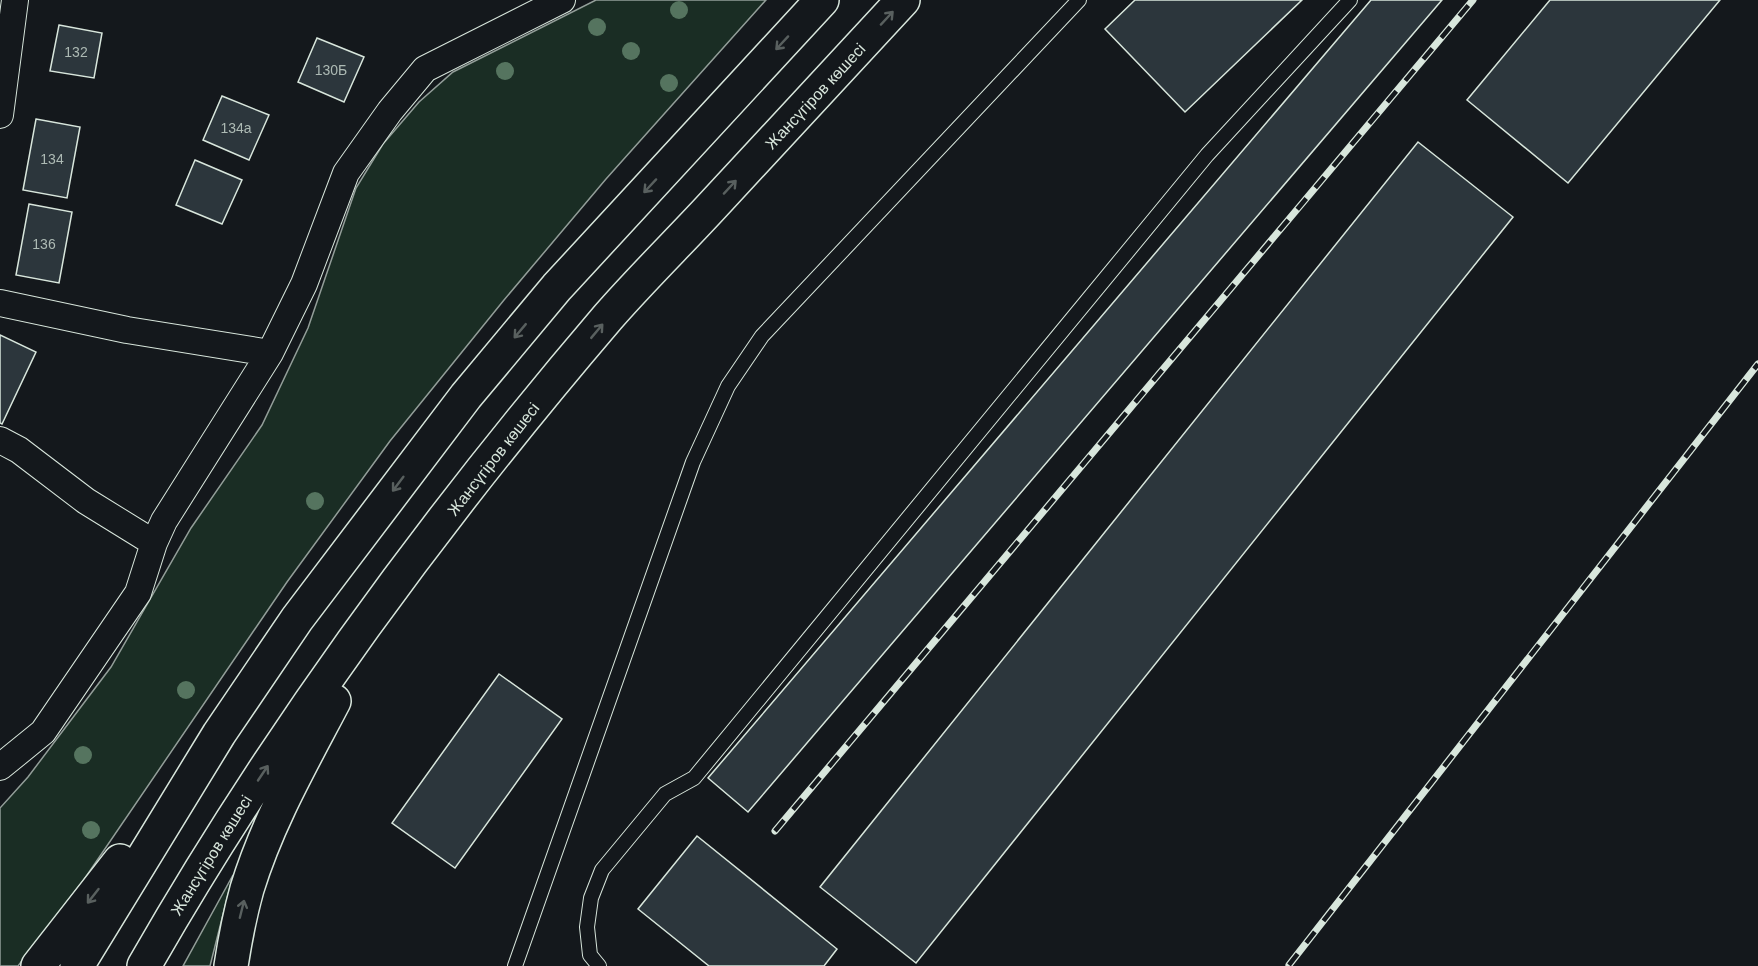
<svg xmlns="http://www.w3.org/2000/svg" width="1758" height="966" font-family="Arial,sans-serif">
  <rect width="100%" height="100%" fill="#14181c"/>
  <!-- green -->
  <path fill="#1a2d24" stroke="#939e99" stroke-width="1.5" d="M596,0h170l-160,179 -102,121 -114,141 -103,141 -204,299 -65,85h-18v-158l28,-31 83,-110 80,-139 71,-103 46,-97 48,-140 27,-44 36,-42 34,-30z
    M233,875l-23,91h-27z"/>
  <!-- building -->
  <path fill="#2c363c" stroke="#d8e6dc" stroke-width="1.5" d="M1135,0h167l-117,112 -80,-83z
    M1371,0h71l-694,812 -40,-34z
    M1550,0h170l-152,183 -101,-83z
    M59,25l43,8 -8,45 -44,-7z
    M317,38l47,19 -20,45 -46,-20z
    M222,96l47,19 -20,45 -46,-20z
    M36,119l44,8 -13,71 -44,-8z
    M1418,142l95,75 -597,746 -96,-76z
    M195,160l47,20 -20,44 -46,-19z
    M29,204l43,8 -13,71 -43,-8z
    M0,335l36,17 -34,72 -2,-1z
    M499,674l63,45 -107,149 -63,-45z
    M697,836l140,113 -13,17h-115l-71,-57z"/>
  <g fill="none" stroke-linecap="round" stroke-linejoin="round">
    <!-- service casing -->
    <g stroke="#d8e6dc" stroke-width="16">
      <path id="service" d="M515,966l178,-504 35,-76 34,-50 317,-336
        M599,966l-9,-11 -3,-28 4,-29 11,-28 63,-76 29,-16 513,-623 143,-155"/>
    </g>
    <!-- minor casing -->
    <g stroke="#d8e6dc" stroke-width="28">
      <path id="minor" d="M0,115l15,-115
        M0,303l127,27 143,23
        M0,440l19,10 67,51 68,42
        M0,767l43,-35 95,-139 16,-50 10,-22 106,-168 34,-69 42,-111 44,-62 35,-42 137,-69"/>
    </g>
    <!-- primary casing -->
    <g stroke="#d8e6dc" stroke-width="36">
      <path id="primary" d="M38,966l82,-105
        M77,966l142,-232 78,-115 169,-223 91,-109 265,-287
        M144,966c131,-229 293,-449 464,-649 34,-39 71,-75 106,-113 63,-68 126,-136 189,-204
        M231,966c4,-26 9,-52 16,-77 20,-66 55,-127 87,-188"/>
    </g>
    <!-- service -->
    <use href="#service" stroke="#14181c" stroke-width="14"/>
    <!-- minor -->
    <use href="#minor" stroke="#14181c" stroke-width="26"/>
    <!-- primary -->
    <use href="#primary" stroke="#14181c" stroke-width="33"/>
    <!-- rail casing -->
    <g stroke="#d8e6dc" stroke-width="7">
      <path id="rail" d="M775,831l698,-831
        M1289,965l469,-601"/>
    </g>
    <!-- rail -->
    <use href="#rail" stroke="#14181c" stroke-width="4.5" stroke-dasharray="14" stroke-linecap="butt"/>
  </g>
  <!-- trees -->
  <g fill="#55745f">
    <circle cx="679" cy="10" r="9"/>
    <circle cx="597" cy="27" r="9"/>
    <circle cx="631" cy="51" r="9"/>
    <circle cx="505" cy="71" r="9"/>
    <circle cx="669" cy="83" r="9"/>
    <circle cx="315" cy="501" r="9"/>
    <circle cx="186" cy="690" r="9"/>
    <circle cx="83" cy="755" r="9"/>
    <circle cx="91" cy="830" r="9"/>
  </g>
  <!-- one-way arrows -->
  <defs><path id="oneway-shaft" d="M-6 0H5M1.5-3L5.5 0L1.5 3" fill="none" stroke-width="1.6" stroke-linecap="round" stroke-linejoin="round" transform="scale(1.5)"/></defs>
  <g stroke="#59605f">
    <use href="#oneway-shaft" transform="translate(887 18) rotate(-47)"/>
    <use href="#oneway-shaft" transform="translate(782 43) rotate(133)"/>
    <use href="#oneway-shaft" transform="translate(650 186) rotate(133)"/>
    <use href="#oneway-shaft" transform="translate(730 187) rotate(-47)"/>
    <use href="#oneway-shaft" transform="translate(520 331) rotate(130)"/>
    <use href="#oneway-shaft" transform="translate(597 331) rotate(-50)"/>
    <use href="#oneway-shaft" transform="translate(398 484) rotate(127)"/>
    <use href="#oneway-shaft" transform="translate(263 773) rotate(-56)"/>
    <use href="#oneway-shaft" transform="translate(93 896) rotate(128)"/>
    <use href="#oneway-shaft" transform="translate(242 909) rotate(-76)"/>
  </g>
  <g text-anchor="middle" stroke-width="4.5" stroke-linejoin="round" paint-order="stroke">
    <!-- number labels -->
    <g font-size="14" fill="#adbab4">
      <text x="76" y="57">132</text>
      <text x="331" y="75">130Б</text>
      <text x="236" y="133">134а</text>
      <text x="52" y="164">134</text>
      <text x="44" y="249">136</text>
    </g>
    <!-- street labels -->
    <g font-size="16" fill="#d8e6dc" stroke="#14181c">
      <text transform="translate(815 96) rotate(-47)" y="6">Жансүгіров көшесі</text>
      <text transform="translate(493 459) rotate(-52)" y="6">Жансүгіров көшесі</text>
      <text transform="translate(211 855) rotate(-58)" y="6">Жансүгіров көшесі</text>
    </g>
  </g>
</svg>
